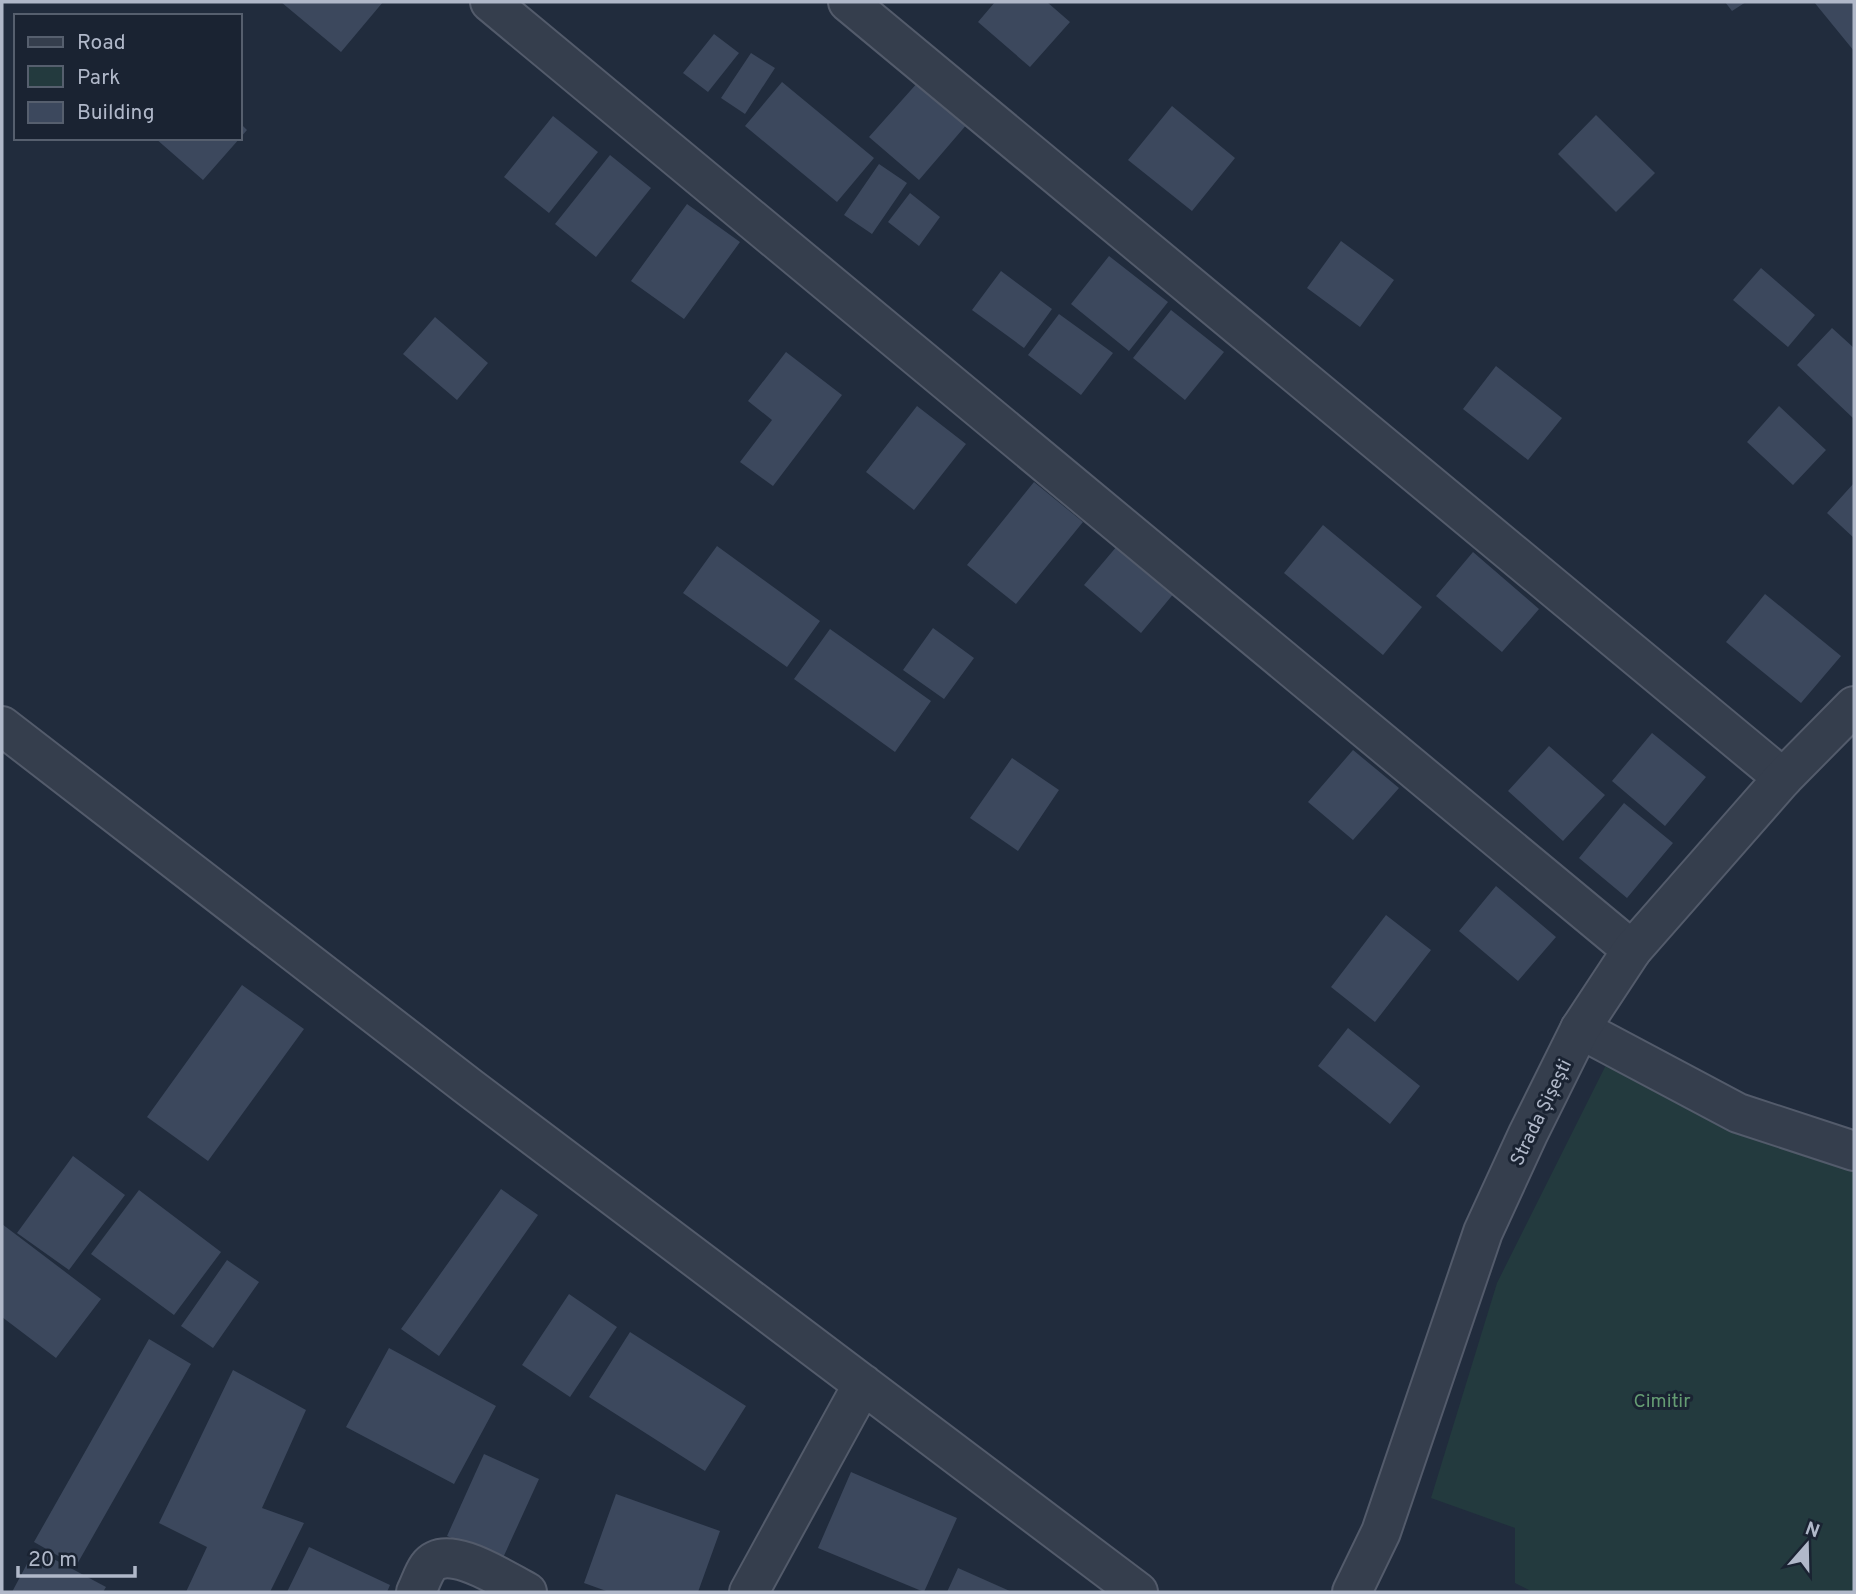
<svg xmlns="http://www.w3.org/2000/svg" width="1856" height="1594" font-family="Overpass,sans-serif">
  <rect width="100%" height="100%" fill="#212c3d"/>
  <!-- green -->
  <path fill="#233a3e" d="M1606,1065l117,61 131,33v433h-321l-18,-9v-55l-84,-30 66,-215z"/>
  <!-- building -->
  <path fill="#3c485d" d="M281,2h102l-42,50z
    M995,2h52l23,20 -40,45 -52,-45z
    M1725,2h21l-14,9z
    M1814,2h40v49z
    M714,34l25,19 -31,39 -25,-19z
    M751,53l24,15 -30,46 -24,-16z
    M919,81l49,42 -49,57 -50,-43z
    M782,82l92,76 -37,44 -92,-76z
    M1172,106l63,52 -43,53 -64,-51z
    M1596,115l59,58 -39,39 -58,-58z
    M553,116l45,36 -49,61 -45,-36z
    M240,123l7,7 -7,8z
    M155,138h85l-37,42z
    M610,155l41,33 -55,69 -41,-33z
    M879,164l28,19 -35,51 -28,-19z
    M910,193l30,24 -21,29 -31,-24z
    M687,204l53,38 -56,77 -53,-38z
    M1341,241l53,39 -34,47 -53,-39z
    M1109,256l59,46 -39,49 -58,-47z
    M1761,268l54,47 -27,32 -55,-47z
    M1001,271l51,38 -28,39 -52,-38z
    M1171,310l53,42 -39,48 -52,-42z
    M1059,314l54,39 -32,42 -53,-40z
    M435,317l53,46 -31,37 -54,-46z
    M1832,328l22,20v71l-57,-54z
    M786,352l56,43 -69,91 -33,-24 32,-42 -24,-19z
    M1496,366l66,52 -34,42 -65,-51z
    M917,406l49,38 -52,66 -48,-38z
    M1779,406l47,44 -33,35 -46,-43z
    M1034,482l49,40 -67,82 -49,-39z
    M1854,483v55l-27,-25z
    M1323,525l99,82 -39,48 -99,-82z
    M1123,539l57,47 -39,47 -57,-48z
    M717,546l103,75 -33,46 -104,-74z
    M1473,552l66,57 -37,43 -66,-56z
    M1765,594l76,62 -40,47 -75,-61z
    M933,628l41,30 -30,41 -41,-29z
    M830,629l101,72 -36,51 -101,-73z
    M1652,733l54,44 -41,49 -53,-45z
    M1549,746l56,49 -42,46 -55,-50z
    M1353,750l46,38 -46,52 -45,-38z
    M1012,758l47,32 -41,61 -48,-33z
    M1624,803l49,40 -46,55 -48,-40z
    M1496,886l60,51 -38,44 -59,-50z
    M1386,915l45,35 -56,72 -44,-35z
    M242,985l62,44 -96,132 -61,-44z
    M1348,1028l72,58 -30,38 -72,-58z
    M73,1156l52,39 -56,75 -52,-37z
    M501,1189l37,26 -99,141 -38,-27z
    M139,1190l82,62 -47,63 -83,-61z
    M2,1224l99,75 -45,59 -54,-41z
    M227,1260l32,22 -46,66 -32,-22z
    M569,1294l48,33 -47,70 -48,-32z
    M630,1332l116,74 -41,65 -116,-74z
    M149,1339l42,25 -115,202 -42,-24z
    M389,1348l107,58 -42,78 -108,-57z
    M233,1370l73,40 -44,98 42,15 -34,69h-84l21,-45 -48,-24z
    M484,1454l55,25 -37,81 -55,-24z
    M851,1472l106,46 -33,74 -106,-44z
    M616,1494l104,37 -22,61h-89l-25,-9z
    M309,1547l81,38 -3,7h-100z
    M35,1549l71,38 -3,5h-91z
    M958,1568l54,24h-65z"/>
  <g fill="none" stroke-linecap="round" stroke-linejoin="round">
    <!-- minor casing -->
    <g stroke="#535b6b" stroke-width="42">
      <path id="minor" d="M490,2l1142,948
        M848,2l935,776
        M2,726l467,361 669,505
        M1580,1029l158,84 116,38
        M416,1592c4,-8 7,-18 12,-25 19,-26 77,14 99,25
        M749,1592l114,-208"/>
    </g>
    <!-- tertiary casing -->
    <g stroke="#535b6b" stroke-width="42">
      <path id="tertiary" d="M1352,1592l29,-60 102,-300 45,-98 52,-105 52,-79 151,-172 71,-72"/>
    </g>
    <!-- minor -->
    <use href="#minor" stroke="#353e4d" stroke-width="38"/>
    <!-- tertiary -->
    <use href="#tertiary" stroke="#353e4d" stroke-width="38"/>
  </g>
  <g text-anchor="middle" stroke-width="6" stroke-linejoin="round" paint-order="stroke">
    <!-- street labels -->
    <g font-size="19" fill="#b0b8c9" stroke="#1a2332">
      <text transform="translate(1540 1112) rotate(-64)" y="7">Strada Șișești</text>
    </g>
    <!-- park labels -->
    <g font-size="19" fill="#659c73" stroke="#1a2332">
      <text x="1662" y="1407">Cimitir</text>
    </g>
  </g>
  <!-- border -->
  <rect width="1856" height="1594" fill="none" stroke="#b0b8c9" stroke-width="7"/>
  <!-- legend -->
  <rect x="14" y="14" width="228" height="126" fill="#1a2332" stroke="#565f6e" stroke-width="2"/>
  <rect x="28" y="37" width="35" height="10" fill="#353e4d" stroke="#565f6e" stroke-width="2"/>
  <text x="77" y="49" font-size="21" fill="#b0b8c9">Road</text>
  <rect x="28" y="66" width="35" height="21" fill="#233a3e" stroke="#565f6e" stroke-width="2"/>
  <text x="77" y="84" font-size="21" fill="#b0b8c9">Park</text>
  <rect x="28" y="102" width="35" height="21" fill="#3c485d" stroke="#565f6e" stroke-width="2"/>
  <text x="77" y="119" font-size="21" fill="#b0b8c9">Building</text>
  <!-- north arrow -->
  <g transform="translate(1807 1545) rotate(20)" stroke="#1a2332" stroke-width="5" paint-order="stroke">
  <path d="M0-5L12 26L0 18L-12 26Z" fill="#b0b8c9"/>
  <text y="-10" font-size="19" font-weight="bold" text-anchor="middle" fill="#b0b8c9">N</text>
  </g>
  <!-- scale -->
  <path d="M18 1566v10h117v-10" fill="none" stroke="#b0b8c9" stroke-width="3.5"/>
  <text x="28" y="1566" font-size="21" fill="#b0b8c9" stroke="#1a2332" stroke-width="5" paint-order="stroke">20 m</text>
</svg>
